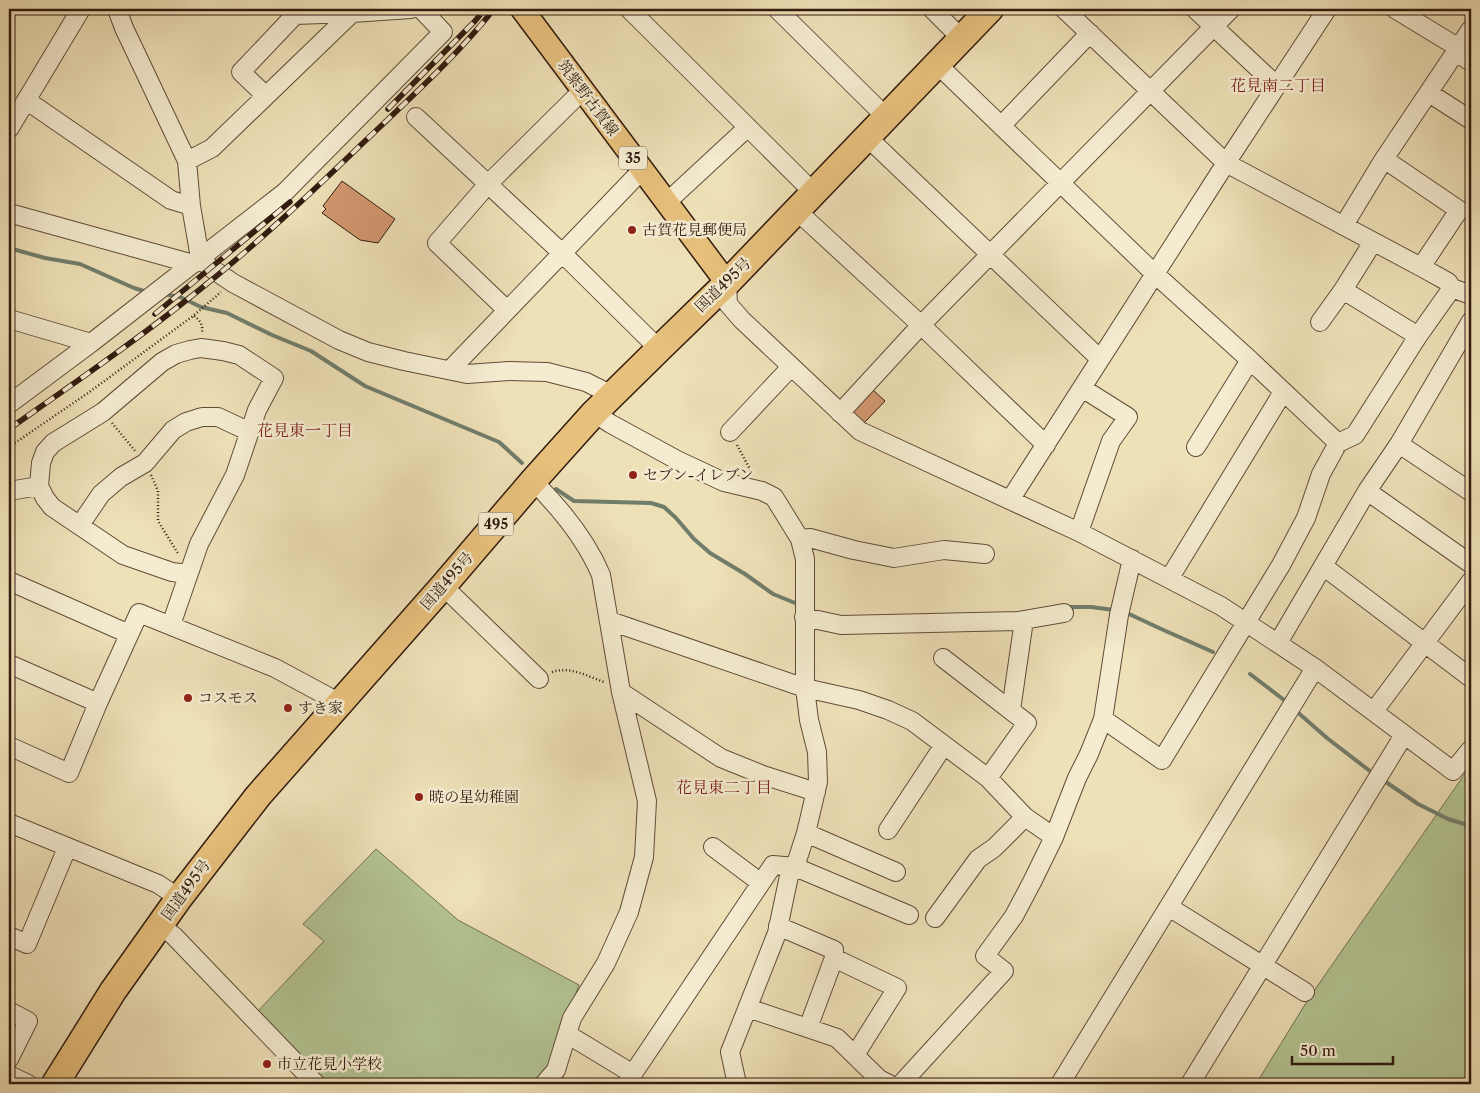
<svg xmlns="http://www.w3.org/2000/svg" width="1480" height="1093" font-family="'Libre Caslon Text','Noto Serif JP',serif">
  <rect width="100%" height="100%" fill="#eee0b7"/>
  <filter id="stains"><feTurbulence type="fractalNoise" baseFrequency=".004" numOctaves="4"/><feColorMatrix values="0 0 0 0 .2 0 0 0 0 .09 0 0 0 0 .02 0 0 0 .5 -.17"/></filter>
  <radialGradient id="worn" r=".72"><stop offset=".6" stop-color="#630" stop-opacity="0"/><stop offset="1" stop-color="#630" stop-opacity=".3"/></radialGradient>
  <!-- green -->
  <path fill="#b3c392" stroke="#726f50" d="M1471,765v319h-215l53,-86z
    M376,849l82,71 121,65 -29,80 -18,19h-204l-70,-73 66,-70 -21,-17z"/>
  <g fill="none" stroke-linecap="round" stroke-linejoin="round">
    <!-- stream -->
    <path stroke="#717d6b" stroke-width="4" d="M9,248l36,10 35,6 54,24 13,4
      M163,294l17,3 21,10 26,6 45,22 39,16 54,35 134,56 23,21
      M556,489l18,12 77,2 13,4 12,11 18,21 16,14 35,21 28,20 27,11
      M1066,607h25l23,3
      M1127,613l32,15 54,24
      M1250,674l38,29
      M1295,710l32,28 48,37
      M1383,780l35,24 30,15 23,7"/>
  </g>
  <!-- building -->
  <path fill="#d39870" stroke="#311b0f" d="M342,181l53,38 -17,24 -18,-3 -38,-27 4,-4 -3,-3z
    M873,390l12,11 -22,23 -12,-12z"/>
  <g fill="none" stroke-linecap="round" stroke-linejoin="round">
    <!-- minor casing -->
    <g stroke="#604c39" stroke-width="20">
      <path id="minor" d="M117,9l7,19 63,133 4,45 9,52 8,8 25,17 106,57 29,12 36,9 63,13 42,-3 38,1 39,10 26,13
        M629,9l185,184
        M777,9l109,108
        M932,9l30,30
        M1064,9l162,154 195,104 27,15 4,6 19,7
        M1195,9l82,77
        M1395,9l64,39
        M1456,52l15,10
        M937,64l218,210 95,86 88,83
        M1429,93l42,27
        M266,96l-25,-24 54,-57 57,-2
        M26,100l145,100 20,6
        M416,117l146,136 97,96
        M1001,126l89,-93
        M9,129l72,-120
        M867,137l233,222
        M1384,159l75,51 -38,57
        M187,161l25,-13 140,-135 59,-4
        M667,202l81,-75
        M797,211l124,114 125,120
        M9,213l184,51
        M1344,225l40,-66 87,-130
        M727,283l1,21 14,16 118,111 219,101 142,74 94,62 138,103 18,-22
        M1343,290l75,46
        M507,310l-70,-67 51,-59 95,-94
        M9,319l82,24 194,-151 158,-160 -22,-23
        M1320,322l23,-32 30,-48
        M450,370l192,-200
        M9,404l82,-61
        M594,413l17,11 66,36 47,22 38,9 12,6 26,42 5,20v129l4,32 8,32 1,30 -12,51 -11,34 -6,9 -12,57 -47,119 7,32
        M840,413l81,-88 310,-316
        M730,432l61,-65
        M1399,444l72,48
        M1196,447l54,-87
        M533,481c27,27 53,58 68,94l20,117 26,109 -3,56 -15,55 -23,51 -34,55 -16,52 -12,14
        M9,491l30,-5
        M1367,491l104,73
        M1010,500l216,-337 101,-154
        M80,525l21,-31 20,-17 24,-14 28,-33 13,-8 16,-5h16l32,15
        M1079,532l32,-91 17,-24 -46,-29
        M800,539l10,-1 44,12 40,8 50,-8 41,4
        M1323,566l148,112
        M1169,579l114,-187
        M9,581l120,53
        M443,586l96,93
        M804,617l37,8 177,-4 46,-8
        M610,621l195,67 54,12 29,10 24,11 76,57 37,39 29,20 23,-59 12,-24 14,-35 16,-104 13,-56
        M171,625l28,-81 36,-69 22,-65 17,-32 -35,-23 -16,-4 -22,-3 -11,2 -14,4 -14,8 -59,50 -50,31 -8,9 -4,11 -2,23 6,12 7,9 71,48 49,17 16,2
        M1278,643l89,-152 32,-47 72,-123
        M943,658l84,65 -39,55
        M9,664l89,39
        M621,692l100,66 42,17 53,17
        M1011,710l13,-90
        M1374,711l97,-130
        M1103,719l59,41 119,-195 25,-47 15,-44 17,-31 17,-8 63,-99 34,-48
        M9,746l60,27 29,-70 41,-90 136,55 65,35
        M9,823l149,61 21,14
        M888,830l56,-85
        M806,833l90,39
        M713,847l48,36
        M1169,907l136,85
        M935,918l43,-59 16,-11 31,-31
        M160,925l14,11 142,148
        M778,926l56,24v8
        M9,936l18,8 40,-96
        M748,1008l89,30 42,41 10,5
        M9,1011l19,10 -19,38
        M808,1028l26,-70 63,30 -42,67
        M567,1034l66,40
        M9,1075l19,9
        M626,1084l147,-219 22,2 114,48
        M901,1084l103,-113 -19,-15 29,-40 18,-34 22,-45
        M1060,1084l255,-416
        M1190,1084l214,-349"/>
    </g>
    <!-- major casing -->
    <g stroke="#311b0f" stroke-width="25">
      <path id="major" d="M522,9l205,274"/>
    </g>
    <!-- highway casing -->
    <g stroke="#311b0f" stroke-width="29">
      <path id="highway" d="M55,1084l58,-93 66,-93 79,-102 185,-210 90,-105 61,-68 65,-64 68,-66 263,-274"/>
    </g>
    <!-- path -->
    <path stroke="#311b0f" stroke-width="2.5" stroke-dasharray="1 2.5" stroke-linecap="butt" d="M194,316c7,5 9,10 8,18
      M112,423l24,29
      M737,445l15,28
      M9,447l79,-54 105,-77 28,-24
      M151,475l7,16v30l21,34
      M552,672c18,-6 35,4 52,10
      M1465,780l6,6"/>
    <!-- minor -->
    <use href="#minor" stroke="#f4ebd0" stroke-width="18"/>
    <!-- major -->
    <use href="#major" stroke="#e7c07c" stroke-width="22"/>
    <!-- highway -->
    <use href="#highway" stroke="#e7c07c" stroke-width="26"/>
    <!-- rail casing -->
    <g stroke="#311b0f" stroke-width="5.5">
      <path id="rail" d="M388,109l87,-88 10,-12
        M155,314l135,-112
        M9,429c64,-45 128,-89 189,-138 59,-47 113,-98 167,-150 44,-42 91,-84 129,-132"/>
    </g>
    <!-- rail -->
    <use href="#rail" stroke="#f4ebd0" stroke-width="4" stroke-dasharray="11" stroke-linecap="butt"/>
  </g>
  <!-- markers -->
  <g fill="#8f2418" stroke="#f4ebd0" stroke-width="2">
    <circle cx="632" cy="230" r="5"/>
    <circle cx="633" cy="475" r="5"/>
    <circle cx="188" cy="698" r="5"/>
    <circle cx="288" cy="708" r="5"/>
    <circle cx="419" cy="797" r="5"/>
    <circle cx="267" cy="1064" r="5"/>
  </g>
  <g text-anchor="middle" stroke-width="5" stroke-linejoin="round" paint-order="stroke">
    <!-- shield labels -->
    <g fill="#f4ebd0" stroke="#6c5949" stroke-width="1">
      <rect x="619" y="146.5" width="28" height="23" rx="4"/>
      <rect x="478.5" y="512.5" width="35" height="23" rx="4"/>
    </g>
    <g font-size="14" font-weight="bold" fill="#311b0f">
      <text x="633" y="163">35</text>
      <text x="496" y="529">495</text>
    </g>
    <!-- street labels -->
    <g font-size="15" fill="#311b0f" stroke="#f4ebd0">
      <text transform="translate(588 98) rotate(53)" y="5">筑紫野古賀線</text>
      <text transform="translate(723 285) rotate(-44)" y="5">国道495号</text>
      <text transform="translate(447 581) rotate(-49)" y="5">国道495号</text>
      <text transform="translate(186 890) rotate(-54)" y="5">国道495号</text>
    </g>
    <!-- poi labels -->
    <g font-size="15" fill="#311b0f" stroke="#f4ebd0" text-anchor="start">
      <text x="642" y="235">古賀花見郵便局</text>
      <text x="643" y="480">セブン-イレブン</text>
      <text x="198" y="703">コスモス</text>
      <text x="298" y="713">すき家</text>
      <text x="429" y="802">暁の星幼稚園</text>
      <text x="277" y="1069">市立花見小学校</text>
    </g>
    <!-- neighbourhood labels -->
    <g font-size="16" fill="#7a1f14" stroke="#f4ebd0">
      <text x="1278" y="91">花見南二丁目</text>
      <text x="305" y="436">花見東一丁目</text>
      <text x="724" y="793">花見東二丁目</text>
    </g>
  </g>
  <!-- margin -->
  <rect width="1480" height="1093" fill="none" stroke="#eee0b7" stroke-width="30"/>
  <rect x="10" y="10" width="1460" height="1073" fill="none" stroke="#311b0f" stroke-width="2.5"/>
  <rect x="15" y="15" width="1450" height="1063" fill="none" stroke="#311b0f"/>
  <!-- scale -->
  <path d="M1292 1056v8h101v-8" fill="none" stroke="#311b0f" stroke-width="2.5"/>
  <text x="1300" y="1056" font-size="15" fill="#311b0f" stroke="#f4ebd0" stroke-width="4" paint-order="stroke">50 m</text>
  <rect width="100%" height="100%" filter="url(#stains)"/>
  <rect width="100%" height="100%" fill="url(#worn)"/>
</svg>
